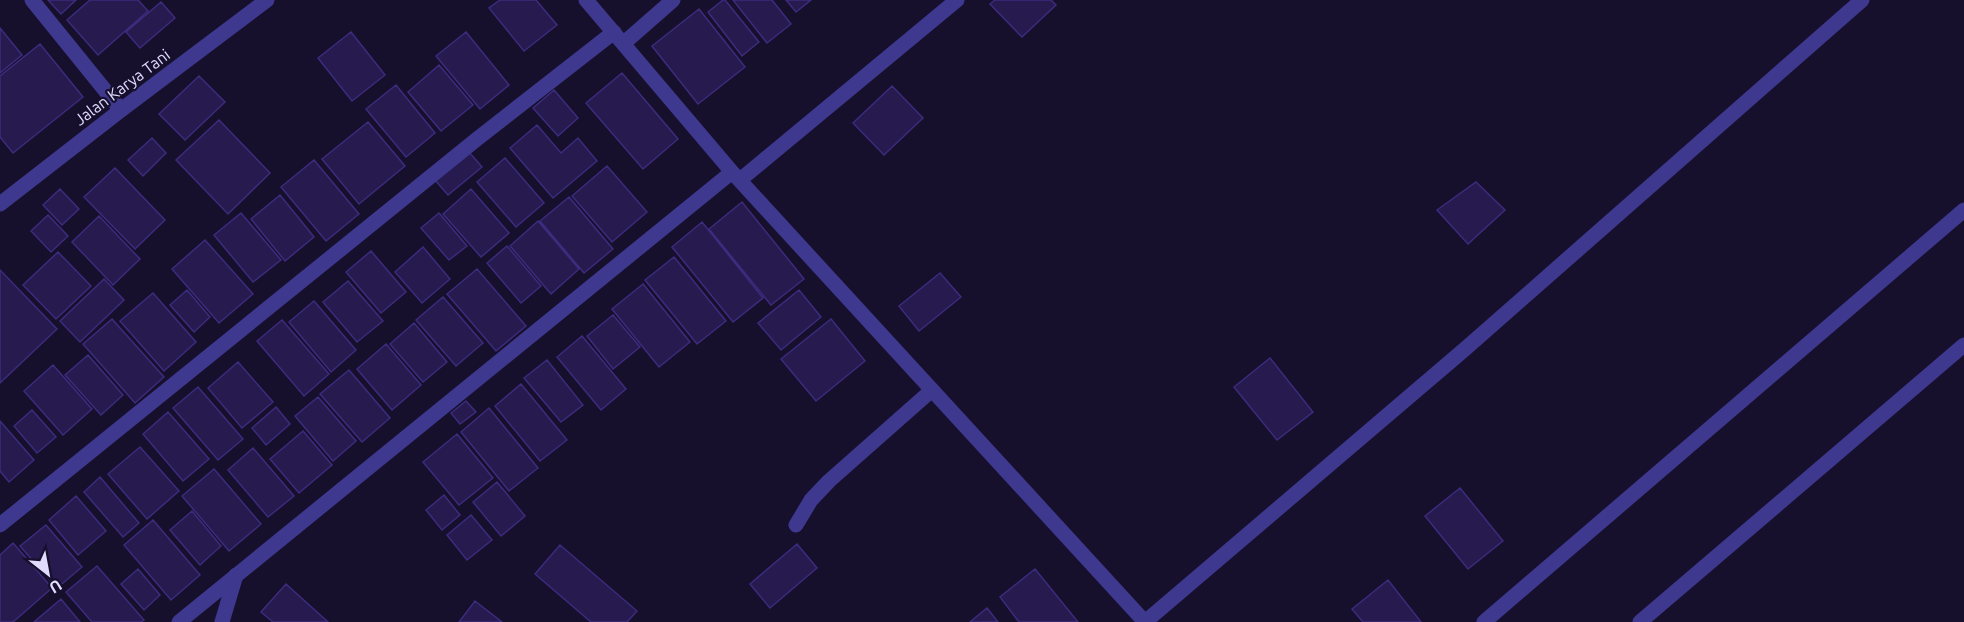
<svg xmlns="http://www.w3.org/2000/svg" width="1964" height="622" font-family="Ubuntu,sans-serif">
  <rect width="100%" height="100%" fill="#16102d"/>
  <!-- building -->
  <path fill="#271a4f" stroke="#3d2b7d" stroke-width="1.5" d="M48,0h28l-15,14z
    M90,0h48l10,11 -50,44 -31,-35z
    M500,0h36l21,25 -33,26 -35,-43z
    M723,0h2l34,42 -17,14 -34,-44z
    M733,0h39l19,24 -24,19z
    M786,0h25l-15,12z
    M995,0h56l5,5 -34,32 -32,-33z
    M161,2l14,16 -35,30 -14,-16z
    M699,9l46,58 -47,37 -46,-58z
    M0,28l22,27 -22,18z
    M351,32l34,43 -33,26 -34,-43z
    M466,32l43,53 -29,24 -44,-53z
    M40,44l43,53 -70,56 -13,-16v-61z
    M439,65l34,40 -32,26 -33,-39z
    M622,73l56,66 -35,30 -57,-66z
    M199,76l26,26 -40,38 -26,-26z
    M396,85l39,48 -29,24 -40,-48z
    M892,86l31,32 -39,37 -31,-32z
    M554,90l24,28 -20,18 -25,-28z
    M219,120l51,53 -42,41 -52,-54z
    M368,122l37,44 -46,38 -37,-45z
    M537,125l24,28 17,-15 19,23 -44,37 -43,-50z
    M152,138l14,15 -23,23 -15,-16z
    M469,152l13,15 -34,28 -13,-15z
    M505,158l39,45 -28,24 -39,-45z
    M314,160l45,54 -33,27 -45,-54z
    M607,166l40,46 -35,30 -40,-46z
    M115,168l50,52 -30,29 -51,-52z
    M1476,182l29,28 -37,34 -31,-34z
    M60,189l19,20 -17,16 -19,-20z
    M471,189l38,44 -28,24 -38,-43z
    M280,195l34,42 -29,24 -34,-42z
    M569,197l44,52 -29,24 -44,-52z
    M742,202l62,77 -33,26 -62,-76z
    M241,213l40,47 -28,22 -39,-47z
    M439,213l28,33 -18,14 -28,-32z
    M48,215l20,21 -17,16 -20,-21z
    M99,216l41,43 -27,26 -41,-43z
    M538,221l41,48 -28,25 -41,-48z
    M702,222l61,76 -30,24 -61,-75z
    M205,240l48,54 -34,29 -47,-54z
    M507,246l34,40 -20,17 -34,-40z
    M423,247l27,32 -28,24 -27,-31z
    M371,251l35,41 -25,21 -35,-41z
    M58,252l33,34 -35,33 -33,-34z
    M674,257l52,64 -29,23 -52,-64z
    M477,269l49,57 -30,25 -49,-57z
    M0,270l57,59 -57,54z
    M940,273l21,24 -42,34 -20,-25z
    M104,279l20,21 -44,42 -20,-21z
    M348,281l35,40 -26,21 -34,-40z
    M643,284l47,58 -31,25 -47,-58z
    M187,290l23,27 -16,15 -24,-27z
    M799,290l22,27 -40,33 -23,-27z
    M153,293l43,49 -32,29 -44,-50z
    M443,297l40,46 -27,23 -40,-46z
    M314,301l42,49 -25,22 -42,-50z
    M613,315l27,32 -27,22 -26,-33z
    M112,319l52,58 -29,26 -52,-59z
    M831,319l34,42 -49,40 -35,-42z
    M282,320l47,54 -25,22 -47,-55z
    M414,323l33,39 -24,20 -33,-38z
    M582,336l44,53 -25,21 -44,-53z
    M386,344l35,41 -29,25 -35,-41z
    M88,355l35,40 -22,20 -36,-40z
    M1270,358l43,54 -36,28 -43,-53z
    M547,360l36,45 -22,17 -37,-44z
    M238,362l35,40 -31,26 -34,-40z
    M53,365l39,44 -29,26 -39,-44z
    M349,370l41,48 -28,24 -42,-48z
    M521,384l46,56 -27,21 -45,-55z
    M198,387l45,52 -25,21 -45,-52z
    M318,397l38,44 -23,20 -38,-45z
    M466,401l10,11 -16,12 -9,-11z
    M276,407l14,17 -24,21 -14,-17z
    M489,408l49,60 -29,23 -48,-59z
    M32,410l24,27 -19,16 -23,-27z
    M168,412l41,47 -26,22 -40,-47z
    M0,421l34,39 -25,22 -9,-11z
    M303,431l29,34 -33,28 -29,-34z
    M457,434l36,44 -34,27 -36,-43z
    M140,447l39,44 -32,28 -39,-45z
    M253,448l41,48 -26,21 -40,-47z
    M214,469l47,55 -32,27 -47,-55z
    M100,477l39,46 -16,14 -39,-45z
    M497,482l28,34 -24,20 -28,-34z
    M1460,488l43,53 -35,28 -43,-53z
    M444,495l16,20 -18,15 -16,-20z
    M76,496l30,35 -28,24 -29,-35z
    M192,511l29,35 -21,19 -30,-35z
    M471,515l21,25 -25,20 -20,-25z
    M153,520l47,55 -29,25 -47,-55z
    M46,525l36,42 -25,21 -37,-42z
    M13,543l39,45 -39,34h-13v-67z
    M797,544l20,24 -47,40 -20,-24z
    M560,545l77,66 -10,11h-36l-56,-48z
    M97,566l47,54 -3,2h-49l-26,-30z
    M138,569l22,26 -16,15 -23,-26z
    M1035,569l43,53h-59l-19,-25z
    M1388,580l33,42h-58l-11,-13z
    M286,584l42,38h-55l-12,-10z
    M61,599l19,23h-46z
    M475,601l27,21h-43z
    M987,608l11,14h-28z"/>
  <g fill="none" stroke-linecap="round" stroke-linejoin="round">
    <!-- service -->
    <path stroke="#3e388f" stroke-width="15" d="M796,525l15,-25 18,-19 103,-91
      M222,622l14,-47"/>
    <!-- minor -->
    <path stroke="#3e388f" stroke-width="15" d="M32,0l89,110
      M586,0l146,172 413,450
      M624,43l49,-43
      M740,180l217,-180
      M0,525l477,-386 137,-107
      M179,622l553,-450
      M1145,622l320,-273 397,-349
      M1484,622l480,-412
      M1640,622l324,-277"/>
    <!-- tertiary -->
    <path stroke="#3e388f" stroke-width="15" d="M0,204l121,-94 146,-110"/>
  </g>
  <g text-anchor="middle" stroke-width="4.5" stroke-linejoin="round" paint-order="stroke">
    <!-- street labels -->
    <g font-size="16" fill="#e1dcff" stroke="#16102d">
      <text transform="translate(122 87) rotate(-37)" y="6">Jalan Karya Tani</text>
    </g>
  </g>
  <!-- north arrow -->
  <g transform="translate(48 574) rotate(149)" stroke="#16102d" stroke-width="4.5" paint-order="stroke">
  <path d="M0-4.5L10 22L0 15L-10 22Z" fill="#e1dcff"/>
  <text y="-9" font-size="16" font-weight="bold" text-anchor="middle" fill="#e1dcff">U</text>
  </g>
</svg>
